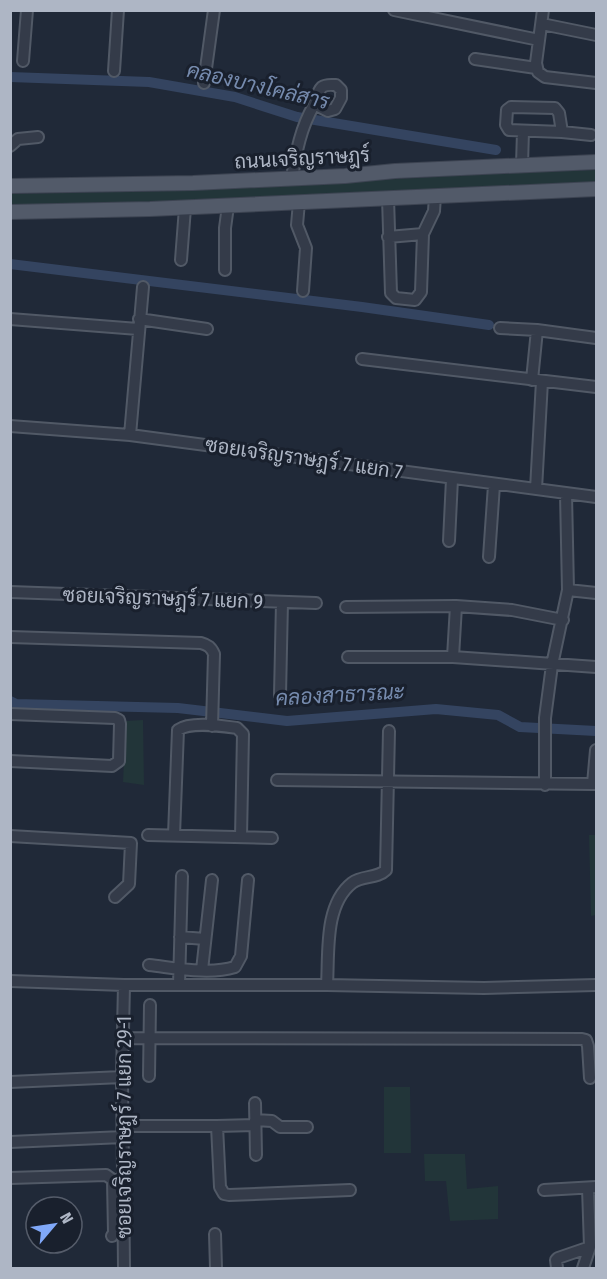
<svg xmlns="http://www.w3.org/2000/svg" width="607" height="1279" font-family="'Fira Sans Condensed',Sarabun,sans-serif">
  <rect width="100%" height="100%" fill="#202938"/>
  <!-- green -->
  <path fill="#223539" d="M596,170v13l-332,18 -253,5 -1,-12 160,-3 339,-18z
    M143,720l1,65 -21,-3 3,-61z
    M589,835h7v80l-5,1z
    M384,1087h26l1,66h-27z
    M424,1154h41l2,35 31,-3v33l-48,2 -4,-40h-21z"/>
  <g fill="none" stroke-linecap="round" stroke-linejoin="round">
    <!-- canal -->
    <path stroke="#344460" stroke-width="10" d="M10,77l139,5 86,15 62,20 199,33
      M10,264l352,43 127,18
      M10,701l6,3 162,4 109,13 149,-12 62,6 22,12 76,4"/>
    <!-- minor casing -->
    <g stroke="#515966" stroke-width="14">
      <path id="minor" d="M394,10l145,30
        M543,10l-7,53 2,9 7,5 51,6
        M542,24l54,11
        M475,59l61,9
        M23,61l4,-51
        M114,71l4,-61
        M204,83l10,-73
        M562,132l-3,-19 -4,-5 -44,-1 -4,3 -1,15 3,5 53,2 29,3
        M10,146l8,-7 20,-2
        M522,165l1,-34
        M292,178c4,-26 9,-51 22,-73 3,-6 3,-13 8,-18 4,-3 9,-2 14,-2l5,5v8l-6,11 -7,2 -14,-7
        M388,198l3,95 5,5 19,2 6,-8 2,-58 -35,3
        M299,202l-2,23 9,23 -3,43
        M423,234l11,-23 1,-15
        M181,260l4,-52
        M225,270v-42l3,-22
        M10,319l128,10
        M139,319l68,10
        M500,328l37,2 59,8
        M362,359l234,28
        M532,380l5,-50
        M10,426l120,9 466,62
        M130,435l13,-148
        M536,489l6,-108
        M449,541l3,-62
        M489,557l5,-72
        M568,590l28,3
        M10,592l306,11
        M346,607l110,-1 56,4 51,10
        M10,637l191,6c7,2 10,4 13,11l-2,72
        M348,657h105l143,10
        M453,657l3,-51
        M280,695l2,-93
        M10,714l105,4 4,2 1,4 -1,37 -7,5 -102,-5
        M596,750l-3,34h3
        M277,780l316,4
        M545,785v-67l7,-53 16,-75 -2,-96
        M148,835l124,3
        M174,835l4,-105c13,-9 44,-4 59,-2l6,6 -2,103
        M10,836l121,7 -2,41 -14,13
        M180,937l25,2
        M149,965c27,3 60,10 86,2l6,-11 7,-76
        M202,970l10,-90
        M10,981l114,4h203l157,3 112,-3
        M179,985l3,-109
        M327,985c2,-32 -3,-80 25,-102 10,-8 25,-4 34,-13l3,-139
        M124,1038l458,1 4,1 2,6 2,32
        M149,1076l1,-71
        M10,1082l112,-5
        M255,1103l1,52
        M255,1120l17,1 8,6h27
        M123,1126h94l3,61 4,7 5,1 121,-5
        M217,1126l38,-1
        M10,1142l113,-5
        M10,1178l96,-3 7,5h10
        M544,1190l52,-3
        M215,1234l1,34
        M112,1236l2,-3 -1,-53
        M124,1268l-2,-191 2,-92
        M557,1268l-1,-8 2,-2 32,-11
        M583,1268l7,-21 -2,-59"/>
    </g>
    <!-- major casing -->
    <g stroke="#3d4452" stroke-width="16">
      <path id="major" d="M10,186l183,-3 152,-7 50,-5 201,-9
        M10,212l140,-3 446,-20"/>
    </g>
    <!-- minor -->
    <use href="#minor" stroke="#343b49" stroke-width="10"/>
    <!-- major -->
    <use href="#major" stroke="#525a69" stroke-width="14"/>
  </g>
  <g text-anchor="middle" stroke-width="6" stroke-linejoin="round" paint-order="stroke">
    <!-- street labels -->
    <g font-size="20" fill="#aeb6c5" stroke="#19202d">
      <text transform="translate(302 158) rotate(-3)" y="7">ถนนเจริญราษฎร์</text>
      <text transform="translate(304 458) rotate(8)" y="7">ซอยเจริญราษฎร์ 7 แยก 7</text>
      <text transform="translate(163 598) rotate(2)" y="7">ซอยเจริญราษฎร์ 7 แยก 9</text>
      <text transform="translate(124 1127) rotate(-90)" y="7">ซอยเจริญราษฎร์ 7 แยก 29-1</text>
    </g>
    <!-- water labels -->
    <g font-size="21" font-style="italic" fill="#768bae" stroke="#19202d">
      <text transform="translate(258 86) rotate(13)" y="7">คลองบางโคล่สาร</text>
      <text transform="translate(340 695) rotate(-3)" y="7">คลองสาธารณะ</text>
    </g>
  </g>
  <!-- border -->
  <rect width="607" height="1279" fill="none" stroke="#aeb6c5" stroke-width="24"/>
  <!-- north arrow -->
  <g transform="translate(54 1225) rotate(61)"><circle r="28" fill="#19202d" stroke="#555c6a" stroke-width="1.5"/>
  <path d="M0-4.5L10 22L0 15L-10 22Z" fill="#80a8f8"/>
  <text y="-9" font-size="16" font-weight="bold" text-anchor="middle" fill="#aeb6c5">N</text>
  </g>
</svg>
